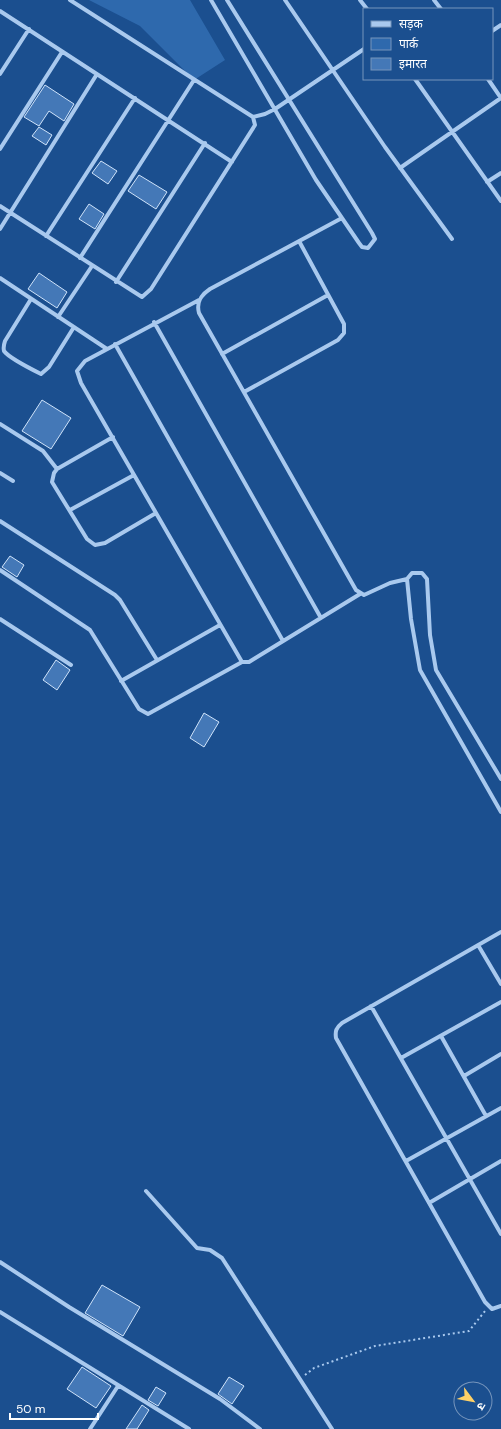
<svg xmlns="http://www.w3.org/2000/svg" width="501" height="1429" font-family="'DM Sans','Noto Sans Devanagari',sans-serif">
  <rect width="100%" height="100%" fill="#1b4f8f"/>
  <!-- green -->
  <path fill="#2e69ad" d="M89,0h101l35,60 -31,20 -54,-54z"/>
  <!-- building -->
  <path fill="#4478b7" stroke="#cfe3fa" d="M45,85l29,19 -10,17 -15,-10 -10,15 -15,-9z
    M39,127l13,8 -6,10 -14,-9z
    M101,161l16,10 -9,13 -16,-11z
    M139,175l28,17 -11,17 -28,-18z
    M89,204l15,10 -9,15 -16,-10z
    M39,273l28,19 -10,16 -29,-19z
    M42,400l29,18 -20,31 -29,-18z
    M10,556l14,9 -7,12 -15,-10z
    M56,660l14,10 -13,20 -14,-10z
    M204,713l15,9 -15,25 -14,-9z
    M102,1285l38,22 -17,29 -38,-23z
    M82,1367l29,19 -15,22 -29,-19z
    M229,1377l15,9 -12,18 -14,-10z
    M156,1387l10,6 -8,13 -10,-6z
    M142,1405l7,5 -12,19h-11z"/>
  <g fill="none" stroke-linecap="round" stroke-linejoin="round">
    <!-- path -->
    <path stroke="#a9c9ee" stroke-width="2" stroke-dasharray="2 3" stroke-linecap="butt" d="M305,1375l9,-7 61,-22 94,-15 16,-20"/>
    <!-- minor -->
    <path stroke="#a9c9ee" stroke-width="4" d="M211,0l105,180 43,63 3,4 6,1 7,-9 -3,-6 -145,-233
      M285,0l100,147 67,92
      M360,0l7,9
      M434,0l7,9
      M0,11l232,151
      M492,31l9,-6
      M0,74l29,-45
      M415,79l86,122
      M488,79l13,19
      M253,117l12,-3 10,-5 89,-60
      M0,149l62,-97
      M400,168l101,-70
      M487,182l14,-9
      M0,206l142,91 9,-8 104,-164 -2,-8 -183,-117
      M342,218l-132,71c-9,6 -14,13 -11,24l157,277 8,5 26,-12 17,-4
      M0,229l97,-155
      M46,236l89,-138
      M80,258l114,-178
      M0,278l107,71
      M116,282l89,-139
      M31,299l-26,42c-1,3 -2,6 -1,10 5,7 29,19 37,23l8,-7 25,-40
      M199,300l-114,61 -8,10 4,12 161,279h7l111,-68
      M58,317l34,-51
      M154,322l167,296
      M115,344l168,297
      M222,354l106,-59
      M244,392l94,-52 6,-7v-9l-45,-83
      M0,424l43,27 14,18
      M113,437l-56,32 -3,4 -2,9 35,57 8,6 10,-2 51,-30
      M0,473l13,8
      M70,510l64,-35
      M0,521l115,74 5,5 37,60
      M0,570l90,60 49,79 9,5 94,-52
      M0,619l71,46
      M121,681l99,-56
      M501,779l-65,-109 -6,-35 -3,-56 -5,-6h-10l-5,6 4,40 9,51 81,142
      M501,932l-159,91c-6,5 -7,8 -6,15l149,264 7,7 9,-3
      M478,945l23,39
      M371,1006l130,228
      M441,1036l45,80
      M401,1058l100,-56
      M464,1076l37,-22
      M406,1161l95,-53
      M146,1191l51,57 13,2 12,8 110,171
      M429,1203l72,-42
      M0,1262l69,45 151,92 40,30
      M0,1312l189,117
      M90,1429l28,-43"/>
  </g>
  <!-- legend -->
  <rect x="363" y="8" width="130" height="72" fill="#1b4f8f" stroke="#7695bc"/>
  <rect x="371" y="21" width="20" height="6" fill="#a9c9ee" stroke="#7695bc"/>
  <text x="399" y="28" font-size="12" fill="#ffffff">सड़क</text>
  <rect x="371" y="38" width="20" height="12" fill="#2e69ad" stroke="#7695bc"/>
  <text x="399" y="48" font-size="12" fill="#ffffff">पार्क</text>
  <rect x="371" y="58" width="20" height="12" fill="#4478b7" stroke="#7695bc"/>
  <text x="399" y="68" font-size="12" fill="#ffffff">इमारत</text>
  <!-- north arrow -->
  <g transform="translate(473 1401) rotate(122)"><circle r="19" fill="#1b4f8f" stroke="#7695bc"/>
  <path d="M0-3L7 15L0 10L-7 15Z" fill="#ffd166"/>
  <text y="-6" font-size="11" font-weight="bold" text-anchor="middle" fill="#ffffff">उ</text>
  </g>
  <!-- scale -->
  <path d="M10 1413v6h88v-6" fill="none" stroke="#ffffff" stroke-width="2"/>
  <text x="16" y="1413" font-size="12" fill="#ffffff" stroke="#1b4f8f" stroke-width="3" paint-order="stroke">50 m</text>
</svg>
